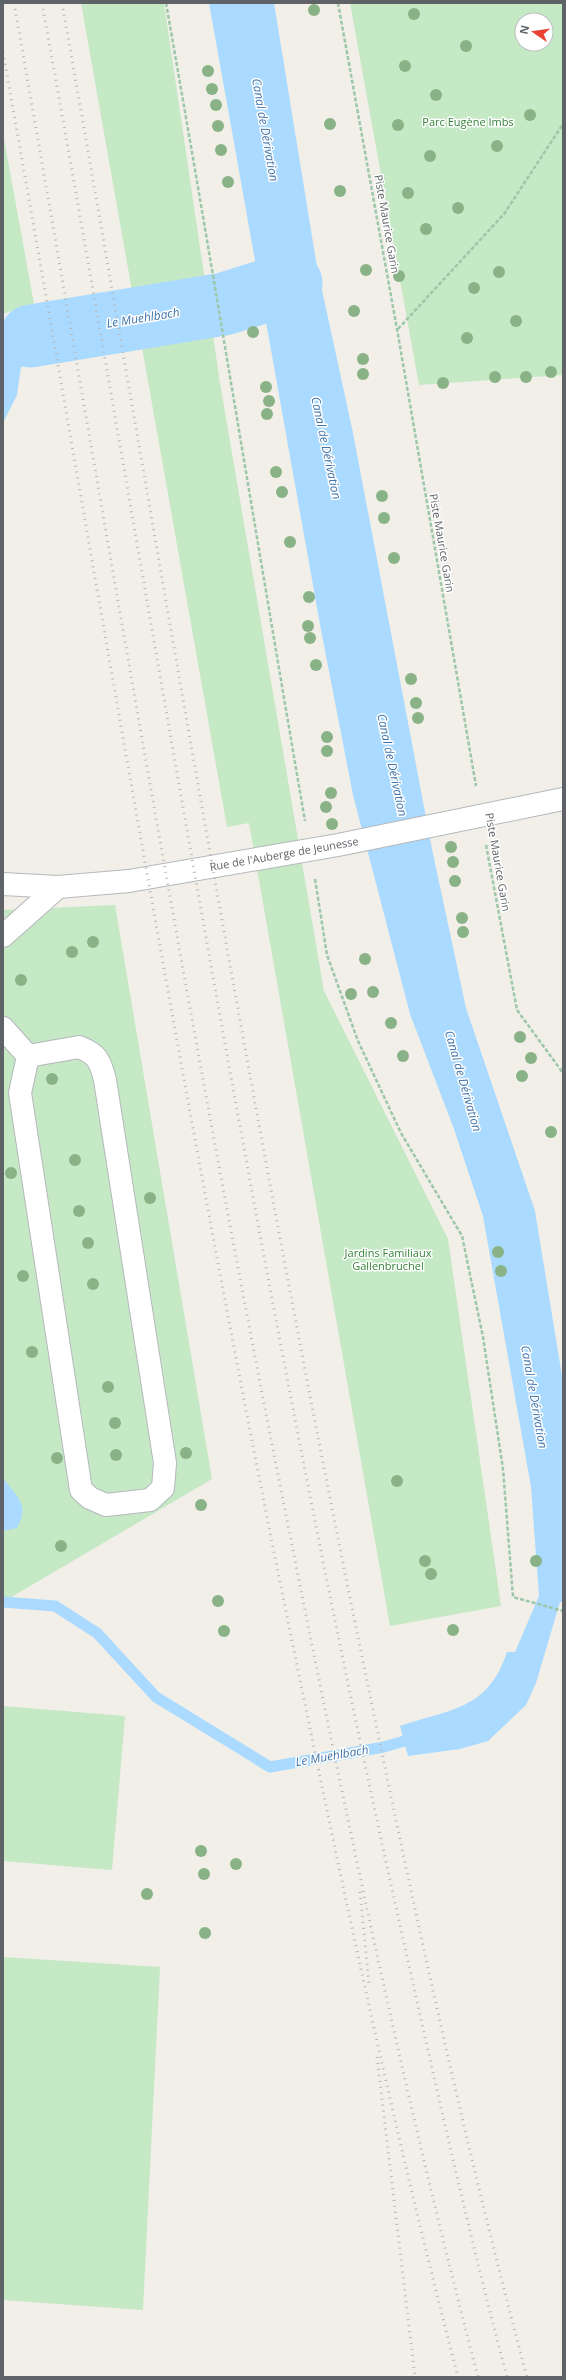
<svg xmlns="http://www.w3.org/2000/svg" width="566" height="2380" font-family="'Open Sans',sans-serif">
  <rect width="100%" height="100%" fill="#f1efe8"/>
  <!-- green -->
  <path fill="#c5e8c5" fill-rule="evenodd" d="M81,3h83l56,380 104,608 124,248 53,367 -111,20 -141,-803 -22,4z
    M350,3h213v372l-144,10zM522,20h24v24h-24z
    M3,133l31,171 -31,10z
    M115,905l97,574 -209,123v-692z
    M3,1706l122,10 -13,154 -109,-9z
    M3,1957l157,10 -17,343 -140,-10z"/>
  <!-- water -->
  <path fill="#aadaff" d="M209,3h65l43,264 36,166 79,416 34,159 69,203 28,171v220h-3l-24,81 -10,22 -38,36 -28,8 -52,7 -8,-30c50,-17 88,-16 107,-74h8l24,-56 -8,-109 -48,-271 -29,-87 -44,-115 -57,-219 -32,-165z
    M32,318l6,41 -17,8 -4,28 -14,28v-98z
    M3,1478c14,19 27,26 14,50l-14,3z"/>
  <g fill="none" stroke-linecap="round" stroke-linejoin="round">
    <!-- stream -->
    <path stroke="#aadaff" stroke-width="11" d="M3,1602l52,4 42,27 59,64 114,70 114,-20 34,-10"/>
    <!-- river -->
    <path stroke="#aadaff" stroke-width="63" d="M31,336l193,-32 67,-21"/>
    <!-- minor casing -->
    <g stroke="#b5b8bc" stroke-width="24">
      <path id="minor" d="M3,884l55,3 71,-6 209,-36 225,-46
        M3,936l55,-49
        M3,1028l25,28
        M79,1047c18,7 21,13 26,33l60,383 -2,25 -13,12 -44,5 -16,-7 -9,-8 -61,-397 8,-37z"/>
    </g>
    <!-- path -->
    <path stroke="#9cc7a9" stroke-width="2.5" stroke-dasharray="4 2" stroke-linecap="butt" d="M166,3c48,272 92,545 139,818
      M338,3l59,326 79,457
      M398,329l106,-115 59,-90
      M486,845l31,165 46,63
      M315,879l12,76 31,86 43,92 61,103 21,101 20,132 10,128 50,14"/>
    <!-- minor -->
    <use href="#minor" stroke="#fff" stroke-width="22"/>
    <!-- rail -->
    <path stroke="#b6b7b8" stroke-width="3" stroke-dasharray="1 5" stroke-linecap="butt" d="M14,3c90,511 174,1023 276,1532 56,282 115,564 188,842
      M42,3c113,626 211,1255 348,1877 37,166 73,332 117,497
      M62,3c93,527 179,1055 285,1580 54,266 110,532 180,794
      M3,52c98,551 188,1104 302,1652 46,225 95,450 153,673
      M360,1892l9,92
      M377,2057l38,320"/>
  </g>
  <!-- trees -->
  <g fill="#89b387">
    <circle cx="314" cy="10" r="6"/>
    <circle cx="414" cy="14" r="6"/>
    <circle cx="466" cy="46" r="6"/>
    <circle cx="405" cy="66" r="6"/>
    <circle cx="208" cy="71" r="6"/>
    <circle cx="212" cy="89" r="6"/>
    <circle cx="436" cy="95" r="6"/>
    <circle cx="216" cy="105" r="6"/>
    <circle cx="530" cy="115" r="6"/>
    <circle cx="330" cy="124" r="6"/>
    <circle cx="398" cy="125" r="6"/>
    <circle cx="218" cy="126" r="6"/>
    <circle cx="497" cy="146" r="6"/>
    <circle cx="221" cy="150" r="6"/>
    <circle cx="430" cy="156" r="6"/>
    <circle cx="228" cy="182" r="6"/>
    <circle cx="340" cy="191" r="6"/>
    <circle cx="408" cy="193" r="6"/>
    <circle cx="458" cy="208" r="6"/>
    <circle cx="426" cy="229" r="6"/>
    <circle cx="366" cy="270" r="6"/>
    <circle cx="499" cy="272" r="6"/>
    <circle cx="399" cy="276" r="6"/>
    <circle cx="474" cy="288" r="6"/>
    <circle cx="354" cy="311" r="6"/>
    <circle cx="516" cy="321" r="6"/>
    <circle cx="253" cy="332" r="6"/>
    <circle cx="467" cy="338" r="6"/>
    <circle cx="363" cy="359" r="6"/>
    <circle cx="551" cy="372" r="6"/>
    <circle cx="363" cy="374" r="6"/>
    <circle cx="495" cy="377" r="6"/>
    <circle cx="526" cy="377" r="6"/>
    <circle cx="443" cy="383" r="6"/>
    <circle cx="266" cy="387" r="6"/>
    <circle cx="269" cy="401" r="6"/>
    <circle cx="267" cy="414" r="6"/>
    <circle cx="276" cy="472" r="6"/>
    <circle cx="282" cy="492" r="6"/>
    <circle cx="382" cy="496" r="6"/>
    <circle cx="384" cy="518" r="6"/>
    <circle cx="290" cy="542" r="6"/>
    <circle cx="394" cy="558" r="6"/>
    <circle cx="309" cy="597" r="6"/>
    <circle cx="308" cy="626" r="6"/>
    <circle cx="310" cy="638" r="6"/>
    <circle cx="316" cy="665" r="6"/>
    <circle cx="411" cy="679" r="6"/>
    <circle cx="416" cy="703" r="6"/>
    <circle cx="418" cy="718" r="6"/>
    <circle cx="327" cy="737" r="6"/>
    <circle cx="327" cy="751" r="6"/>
    <circle cx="331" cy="793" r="6"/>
    <circle cx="326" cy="807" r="6"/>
    <circle cx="332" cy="824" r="6"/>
    <circle cx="451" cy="847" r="6"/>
    <circle cx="453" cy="862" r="6"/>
    <circle cx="455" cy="881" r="6"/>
    <circle cx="462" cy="918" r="6"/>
    <circle cx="463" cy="932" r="6"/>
    <circle cx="93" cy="942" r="6"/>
    <circle cx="72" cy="952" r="6"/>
    <circle cx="365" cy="959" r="6"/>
    <circle cx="21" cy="980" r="6"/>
    <circle cx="373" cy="992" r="6"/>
    <circle cx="351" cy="994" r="6"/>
    <circle cx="391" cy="1023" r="6"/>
    <circle cx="520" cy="1037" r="6"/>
    <circle cx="403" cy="1056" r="6"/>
    <circle cx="531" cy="1058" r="6"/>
    <circle cx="522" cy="1076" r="6"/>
    <circle cx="52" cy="1079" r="6"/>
    <circle cx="551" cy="1132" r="6"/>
    <circle cx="75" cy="1160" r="6"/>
    <circle cx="11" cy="1173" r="6"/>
    <circle cx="150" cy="1198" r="6"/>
    <circle cx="79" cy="1211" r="6"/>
    <circle cx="88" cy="1243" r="6"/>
    <circle cx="498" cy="1252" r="6"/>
    <circle cx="501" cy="1271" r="6"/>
    <circle cx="23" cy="1276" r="6"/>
    <circle cx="93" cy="1284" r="6"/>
    <circle cx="32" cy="1352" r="6"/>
    <circle cx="108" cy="1387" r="6"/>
    <circle cx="115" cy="1423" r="6"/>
    <circle cx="186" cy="1453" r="6"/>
    <circle cx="116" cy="1455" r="6"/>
    <circle cx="57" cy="1458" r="6"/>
    <circle cx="397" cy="1481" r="6"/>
    <circle cx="201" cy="1505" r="6"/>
    <circle cx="61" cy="1546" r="6"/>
    <circle cx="425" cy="1561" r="6"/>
    <circle cx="536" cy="1561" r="6"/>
    <circle cx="431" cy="1574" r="6"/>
    <circle cx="218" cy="1601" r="6"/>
    <circle cx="453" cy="1630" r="6"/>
    <circle cx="224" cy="1631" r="6"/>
    <circle cx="201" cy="1851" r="6"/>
    <circle cx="236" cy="1864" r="6"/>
    <circle cx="204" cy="1874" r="6"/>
    <circle cx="147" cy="1894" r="6"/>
    <circle cx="205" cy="1933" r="6"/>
  </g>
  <g text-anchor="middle" stroke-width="3" stroke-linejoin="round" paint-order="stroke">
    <!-- park labels -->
    <g font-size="11" fill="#348238" stroke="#fff">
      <text x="468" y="126">Parc Eugène Imbs</text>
      <text x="388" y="1257">Jardins Familiaux<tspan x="388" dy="13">Gallenbruchel</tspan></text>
    </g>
    <!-- street labels -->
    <g font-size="11" fill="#5f6368" stroke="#fff">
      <text transform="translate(387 224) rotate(80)" y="4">Piste Maurice Garin</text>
      <text transform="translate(442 543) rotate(80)" y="4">Piste Maurice Garin</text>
      <text transform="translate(284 854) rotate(-10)" y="4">Rue de l'Auberge de Jeunesse</text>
      <text transform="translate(498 862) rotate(80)" y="4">Piste Maurice Garin</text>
    </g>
    <!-- water labels -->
    <g font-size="12" font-style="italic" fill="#4174aa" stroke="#fff">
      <text transform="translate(265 130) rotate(80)" y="4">Canal de Dérivation</text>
      <text transform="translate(143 318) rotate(-9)" y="4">Le Muehlbach</text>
      <text transform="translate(326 448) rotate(78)" y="4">Canal de Dérivation</text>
      <text transform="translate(392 765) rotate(78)" y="4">Canal de Dérivation</text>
      <text transform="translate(463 1081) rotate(74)" y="4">Canal de Dérivation</text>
      <text transform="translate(534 1397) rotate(80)" y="4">Canal de Dérivation</text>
      <text transform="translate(332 1756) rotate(-10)" y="4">Le Muehlbach</text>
    </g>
  </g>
  <!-- border -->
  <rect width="566" height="2380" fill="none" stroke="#5f6368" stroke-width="8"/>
  <!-- north arrow -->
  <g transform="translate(534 32) rotate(283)"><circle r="19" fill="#ffffff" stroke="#bfc1c3"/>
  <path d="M0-3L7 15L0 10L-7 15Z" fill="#ea4335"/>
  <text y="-6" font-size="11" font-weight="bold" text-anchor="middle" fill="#5f6368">N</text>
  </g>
</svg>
